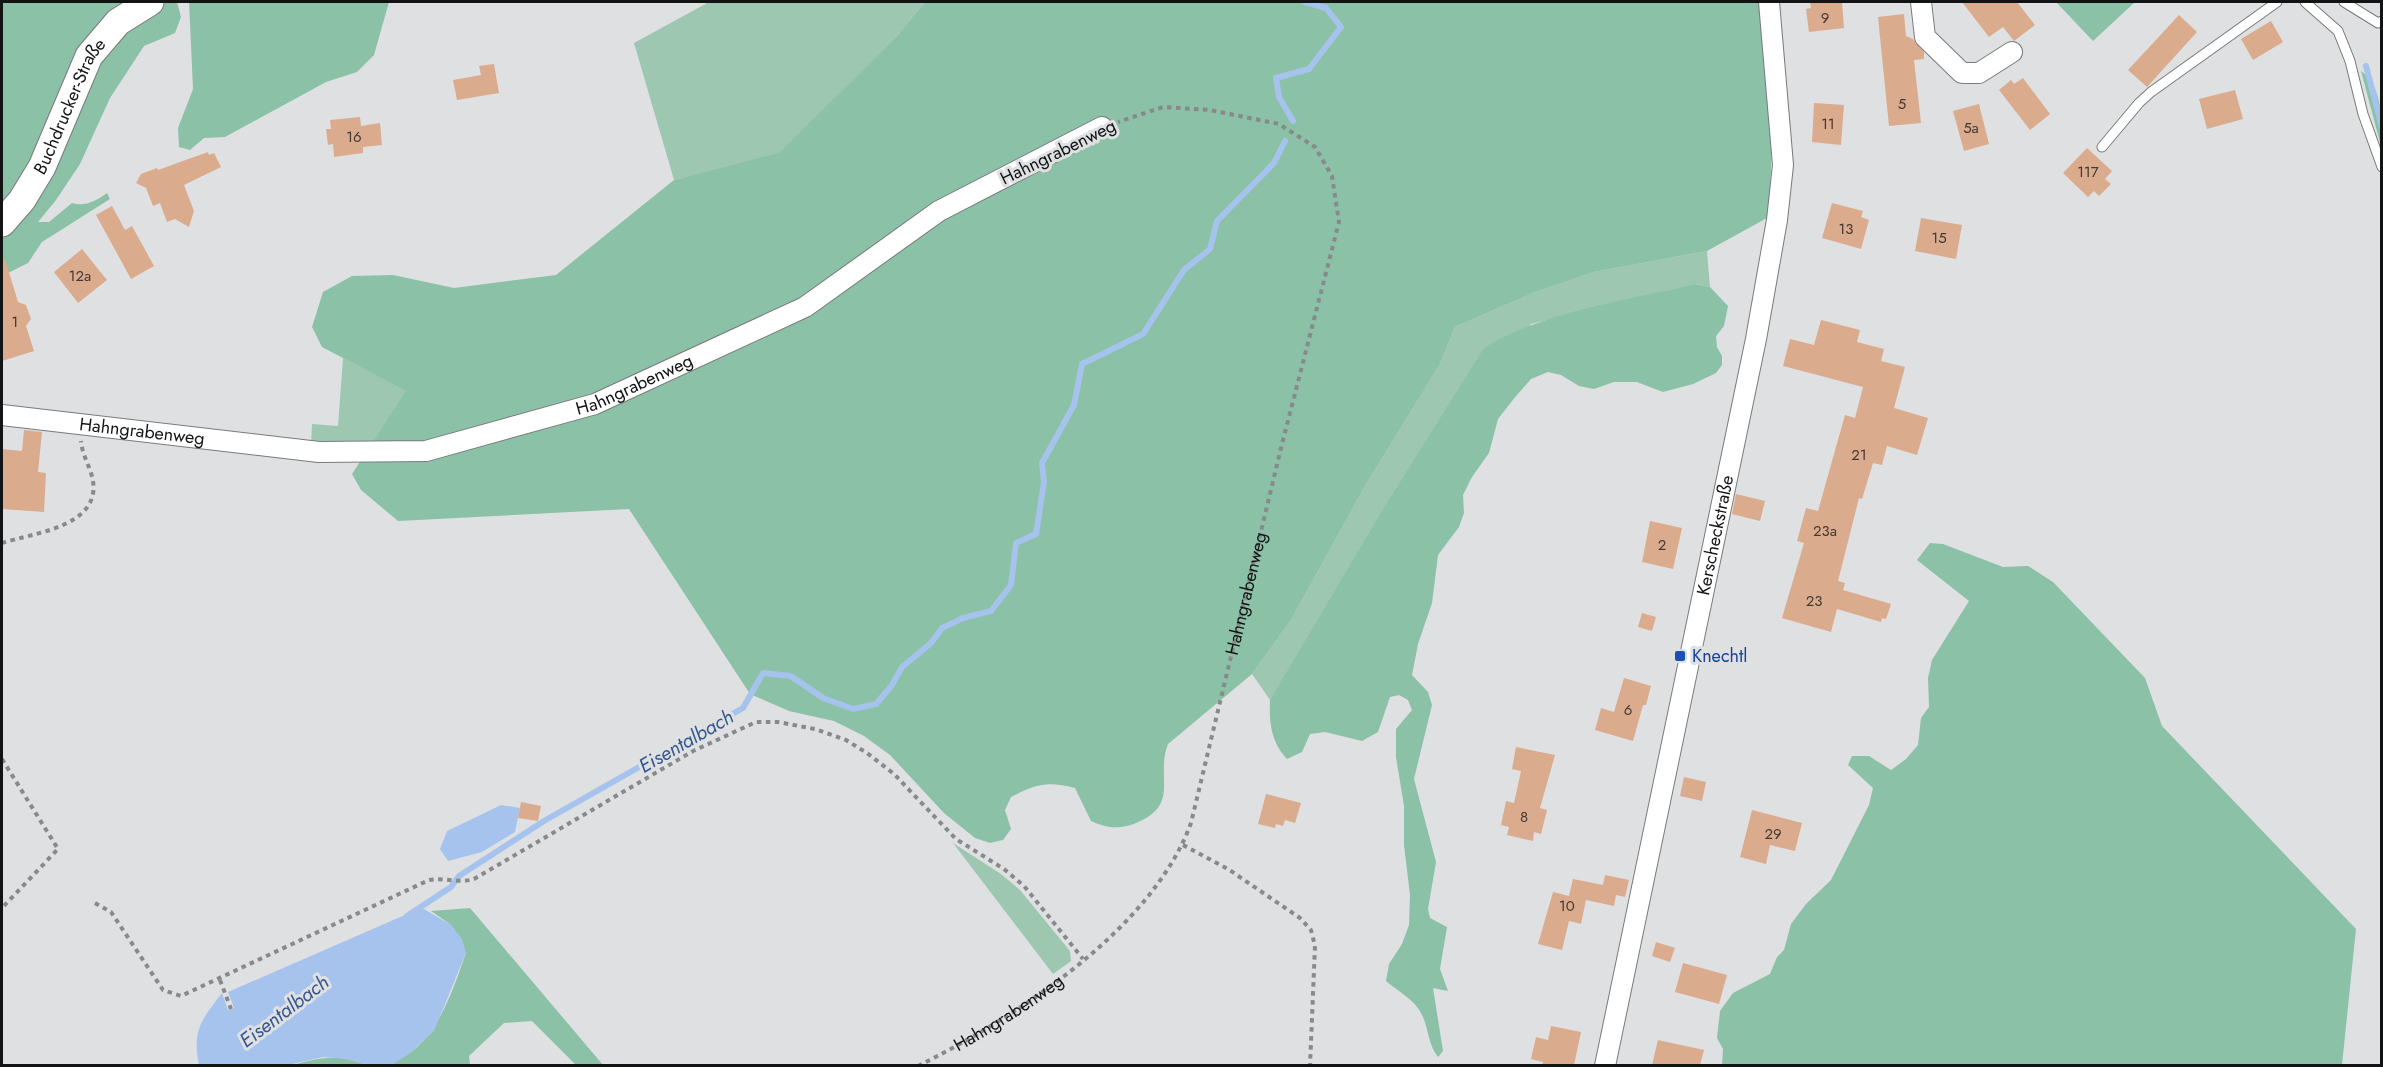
<svg xmlns="http://www.w3.org/2000/svg" width="2383" height="1067" font-family="Jost,sans-serif">
  <rect width="100%" height="100%" fill="#dfe0e2"/>
  <!-- green -->
  <path fill="#9ec7b2" d="M709,2h216l-28,34 -118,118 -105,26 -40,-137z
    M1707,251l3,36 -16,-3 -163,40 -233,331 -28,45 -18,-26 39,-54 74,-134 75,-122 15,-37 78,-34 61,-21z
    M343,358l64,33 -37,56 -59,-1 1,-22 26,2z
    M953,843l48,31 19,16 50,61 1,10 -18,13z"/>
  <!-- forest -->
  <path fill="#8bc1a6" d="M2,2h134l-101,163 -33,48z
    M167,2h10l4,15 -6,16 -31,13 -34,52 -30,66 -24,36 -18,22h11l23,-19c13,4 24,-2 35,-10l3,6 -68,43 -14,21 -26,13v-41l90,-166 46,-50z
    M189,2h200l-15,53 -17,17 -31,10 -101,55 -21,1 -14,12 -11,-3 -1,-19 15,-39z
    M925,2h834c8,72 18,144 8,216l-60,33 -113,21 -61,21 -78,34 -15,37 -75,122 -74,134 -39,54 -84,70c-13,33 13,61 -32,79 -17,7 -29,5 -45,-2l-16,-33c-28,-7 -39,-4 -64,9l-6,13 6,19 -8,11 -13,3 -15,-5 -31,-25 -54,-58 -26,-19 -30,-15 -45,-10 -39,-17 -121,-185 -231,12 -37,-31 -9,-16 54,-83 -84,-44 -10,-20 11,-35 29,-16 41,-1 61,13 102,-13 118,-95 105,-27 118,-117z
    M2056,2h79l-42,39z
    M2361,71c22,17 21,47 20,75z
    M1694,284l16,3 18,19 -4,20 -8,10 1,11 5,9v9l-6,8 -23,11 -30,8 -26,-10h-23l-20,7 -15,-3 -18,-11 -13,-3 -17,7 -15,17 -18,23 -9,34 -17,24 -9,18 1,18 -5,14 -21,28 -6,48 -14,41 -6,31 16,17 4,13 -18,74 22,83 -8,47 2,9 17,9 -7,42 8,22 -15,-3 10,63 -5,6c-10,-13 -9,-26 -15,-40 -7,-17 -23,-24 -37,-36l3,-17 13,-20 7,-19 1,-30 -6,-50v-39l-8,-49v-28l16,-19 -4,-10 -9,-5 -9,2 -12,35 -16,9 -37,-9 -15,2 -8,18 -15,7c-16,-17 -18,-36 -17,-59l115,-194 99,-158c54,-35 146,-48 210,-64z
    M1930,543l13,1 60,23 25,-1 25,16 92,96 17,48 194,203 -14,136h-620l1,-16 -6,-11 3,-27 13,-18 37,-19 7,-17 7,-7 7,-26 15,-20 25,-24 38,-75 4,-17 -25,-23 4,-9h17l22,14 15,-11 12,-14 3,-27 8,-11 -1,-29 4,-18 37,-59 -52,-41z
    M470,908l133,157h-27l-44,-44 -28,2 -35,33 1,9 -182,1c20,-5 38,-11 59,-7 7,1 14,5 22,6 60,2 81,-67 97,-112l-15,-28 -20,-14z"/>
  <!-- water -->
  <path fill="#a6c3ee" d="M501,805l19,3 -5,24 -33,20 -34,9 -8,-12 7,-18z
    M424,909l27,16 11,14 4,14 -32,78 -25,23 -16,10 -26,1 -20,-6 -24,-2 -35,8h-89c-7,-34 2,-45 23,-72l6,17 6,-2 -6,-16 186,-81z"/>
  <g fill="none" stroke-linecap="round" stroke-linejoin="round">
    <!-- stream -->
    <path stroke="#a6c3ee" stroke-width="6" d="M2366,66l16,61
      M1293,121l-14,-24 -3,-19 33,-9 32,-42 -15,-19 -21,-6
      M407,916l44,-29 8,-11 85,-55 199,-113 20,-35 28,3 32,22 30,11 23,-5 16,-19 10,-18 29,-24 11,-15 21,-10 28,-7 20,-26 5,-42 20,-9 8,-52 -2,-19 32,-58 8,-41 61,-30 41,-64 26,-21 7,-28 57,-58 11,-22"/>
  </g>
  <!-- building -->
  <path fill="#dbab8e" d="M1810,2h32l2,26 -35,4 -3,-23 5,-1z
    M1962,2h55l18,23 -21,16 -11,-14 -14,10z
    M1904,14l2,22 7,3 11,13v7l-10,1 7,63 -32,3 -11,-109z
    M2179,15l18,17 -50,55 -19,-17z
    M2271,21l12,21 -30,18 -12,-21z
    M494,64l5,29 -42,7 -4,-20 28,-5 -2,-9z
    M2023,78l27,36 -20,16 -31,-40 12,-10 3,4z
    M2235,90l8,29 -36,10 -8,-30z
    M1814,103l30,2 -3,40 -29,-3z
    M1979,104l10,40 -25,7 -11,-40z
    M360,117l1,9 19,-3 2,22 -19,2v6l-29,4 -1,-13 -5,1 -2,-16h5l-1,-9z
    M2087,148l25,23 -7,8 6,5 -12,12 -5,-5 -6,6 -25,-24z
    M208,152l1,3 5,-2 7,14 -37,18 10,26 -5,16 -14,-8 -8,3 -7,-19 -7,3 -7,-18 -10,-5 5,-9 16,-6 1,2z
    M1832,203l31,8 -2,6 8,3 -8,29 -39,-11z
    M112,206l13,24 7,-4 22,40 -23,13 -35,-64z
    M1921,218l41,7 -6,34 -41,-8z
    M82,249l25,31 -29,23 -24,-31z
    M5,259l13,43 8,3 5,14 -5,7 8,25 -32,10v-101z
    M1821,320l39,10 -3,12 27,7 -3,12 24,6 -11,41 34,10 -11,37 -30,-9 -5,19 -9,-2 -11,36 -3,-1 -21,83 7,2 -2,7 48,14 -5,15 -4,-1 -1,4 -44,-13 -6,23 -49,-14 22,-75 -7,-2 9,-33 12,3 27,-96 10,3 8,-31 -80,-21 7,-27 24,6z
    M24,430l18,2 -4,40 8,1 -2,39 -42,-3v-60l20,2z
    M1736,494l29,7 -5,20 -28,-7z
    M1650,521l32,7 -9,41 -31,-7z
    M1642,613l14,4 -4,14 -14,-4z
    M1624,678l27,8 -5,19h-3l-10,36 -38,-11 6,-22 13,4z
    M1516,747l39,8 -15,53 7,2 -6,24 -7,-2 -1,9 -26,-6 2,-8 -8,-2 5,-24 8,2 7,-32 -9,-2z
    M1684,777l22,5 -4,19 -22,-5z
    M1266,794l35,9 -6,20 -10,-3 -2,6 -7,-2 -1,4 -17,-4z
    M521,802l20,4 -3,15 -20,-3z
    M1752,810l50,13 -7,28 -25,-6 -4,19 -26,-7z
    M1605,875l24,5 -4,17 -9,-2 -2,11 -28,-6 -5,24 -12,-3 -7,29 -24,-6 15,-52 16,4 4,-17 30,6z
    M1656,942l19,6 -5,14 -18,-6z
    M1683,963l44,12 -8,29 -44,-12z
    M1551,1026l30,6 -7,33h-32l1,-3 -12,-3 5,-22 12,3z
    M1658,1040l46,10 -4,15h-48z"/>
  <g fill="none" stroke-linecap="round" stroke-linejoin="round">
    <!-- lane casing -->
    <g stroke="#797a7c" stroke-width="11">
      <path id="lane" d="M2305,2l33,29 12,30 13,53 19,53
        M2344,2l34,21 4,-2
        M2102,147l37,-44 12,-11 126,-90"/>
    </g>
    <!-- street casing -->
    <g stroke="#797a7c" stroke-width="22">
      <g id="street">
        <path d="M1921,2l4,35 37,36h17l33,-21"/>
        <path id="s2" d="M2,415l317,37 107,-1 169,-47 210,-97 134,-96 163,-84"/>
        <path id="s3" d="M1605,1066l151,-727 21,-119 6,-55 -14,-163"/>
      </g>
    </g>
    <!-- secondary casing -->
    <g stroke="#797a7c" stroke-width="29">
      <g id="secondary">
        <path id="s4" d="M2,223l20,-23 20,-33 47,-111 29,-34 32,-20"/>
      </g>
    </g>
    <!-- path -->
    <g stroke="#88898a" stroke-width="4" stroke-dasharray="4.5 4.5" stroke-linecap="butt">
      <path d="M2,543c31,-10 98,-16 91,-62 -2,-13 -11,-26 -12,-40"/>
      <path d="M2,759l56,90 -56,59"/>
      <path d="M1183,845l45,24 72,49 11,12 4,16 -5,120"/>
      <path d="M95,903l16,9 52,78 18,6 248,-116c16,-3 29,4 45,-1l219,-128 63,-29h22l37,7 31,11 21,13 27,21 62,65 48,30 20,17 59,73"/>
      <path d="M220,980l11,29"/>
      <path id="s1" d="M918,1066c98,-49 234,-136 273,-243l90,-375 58,-226 -7,-46 -17,-29 -36,-23 -69,-14 -47,-3 -45,15"/>
    </g>
    <!-- lane -->
    <use href="#lane" stroke="#fff" stroke-width="9"/>
    <!-- street -->
    <use href="#street" stroke="#fff" stroke-width="20"/>
    <!-- secondary -->
    <use href="#secondary" stroke="#fff" stroke-width="27"/>
  </g>
  <!-- markers -->
  <rect fill="#1a4fb4" stroke="#dfe0e2" stroke-width="2" x="1674" y="650" width="12" height="12" rx="3"/>
  <g text-anchor="middle" stroke-width="6" stroke-linejoin="round" paint-order="stroke">
    <!-- number labels -->
    <g font-size="15" fill="#443932">
      <text x="1825" y="23">9</text>
      <text x="1902" y="109">5</text>
      <text x="1828" y="129">11</text>
      <text x="1971" y="133">5a</text>
      <text x="354" y="142">16</text>
      <text x="2088" y="177">117</text>
      <text x="1846" y="234">13</text>
      <text x="1939" y="243">15</text>
      <text x="80" y="281">12a</text>
      <text x="15" y="327">1</text>
      <text x="1859" y="460">21</text>
      <text x="1825" y="536">23a</text>
      <text x="1662" y="550">2</text>
      <text x="1814" y="606">23</text>
      <text x="1628" y="715">6</text>
      <text x="1524" y="822">8</text>
      <text x="1773" y="839">29</text>
      <text x="1567" y="911">10</text>
    </g>
    <!-- street labels -->
    <g font-size="18" fill="#121313" stroke="#dfe0e2">
      <text dy="6" stroke="none"><textPath href="#s4" startOffset="136">Buchdrucker-Straße</textPath></text>
      <text transform="translate(1058 152) rotate(-26)" y="6">Hahngrabenweg</text>
      <text dy="6" stroke="none"><textPath href="#s2" startOffset="645">Hahngrabenweg</textPath></text>
      <text dy="6" stroke="none"><textPath href="#s2" startOffset="141">Hahngrabenweg</textPath></text>
      <text dy="6" stroke="none"><textPath href="#s3" startOffset="542">Kerscheckstraße</textPath></text>
      <text dy="6" stroke="none"><textPath href="#s1" startOffset="609">Hahngrabenweg</textPath></text>
      <text dy="6" stroke="none"><textPath href="#s1" startOffset="105">Hahngrabenweg</textPath></text>
    </g>
    <!-- transit labels -->
    <g font-size="18" fill="#164399" stroke="#dfe0e2" text-anchor="start">
      <text x="1692" y="662">Knechtl</text>
    </g>
    <!-- water labels -->
    <g font-size="20" font-style="italic" fill="#34578e" stroke="#dfe0e2">
      <text transform="translate(686 741) rotate(-30)" y="7">Eisentalbach</text>
      <text transform="translate(284 1011) rotate(-37)" y="7">Eisentalbach</text>
    </g>
  </g>
  <!-- border -->
  <rect width="2383" height="1067" fill="none" stroke="#121313" stroke-width="6"/>
</svg>
